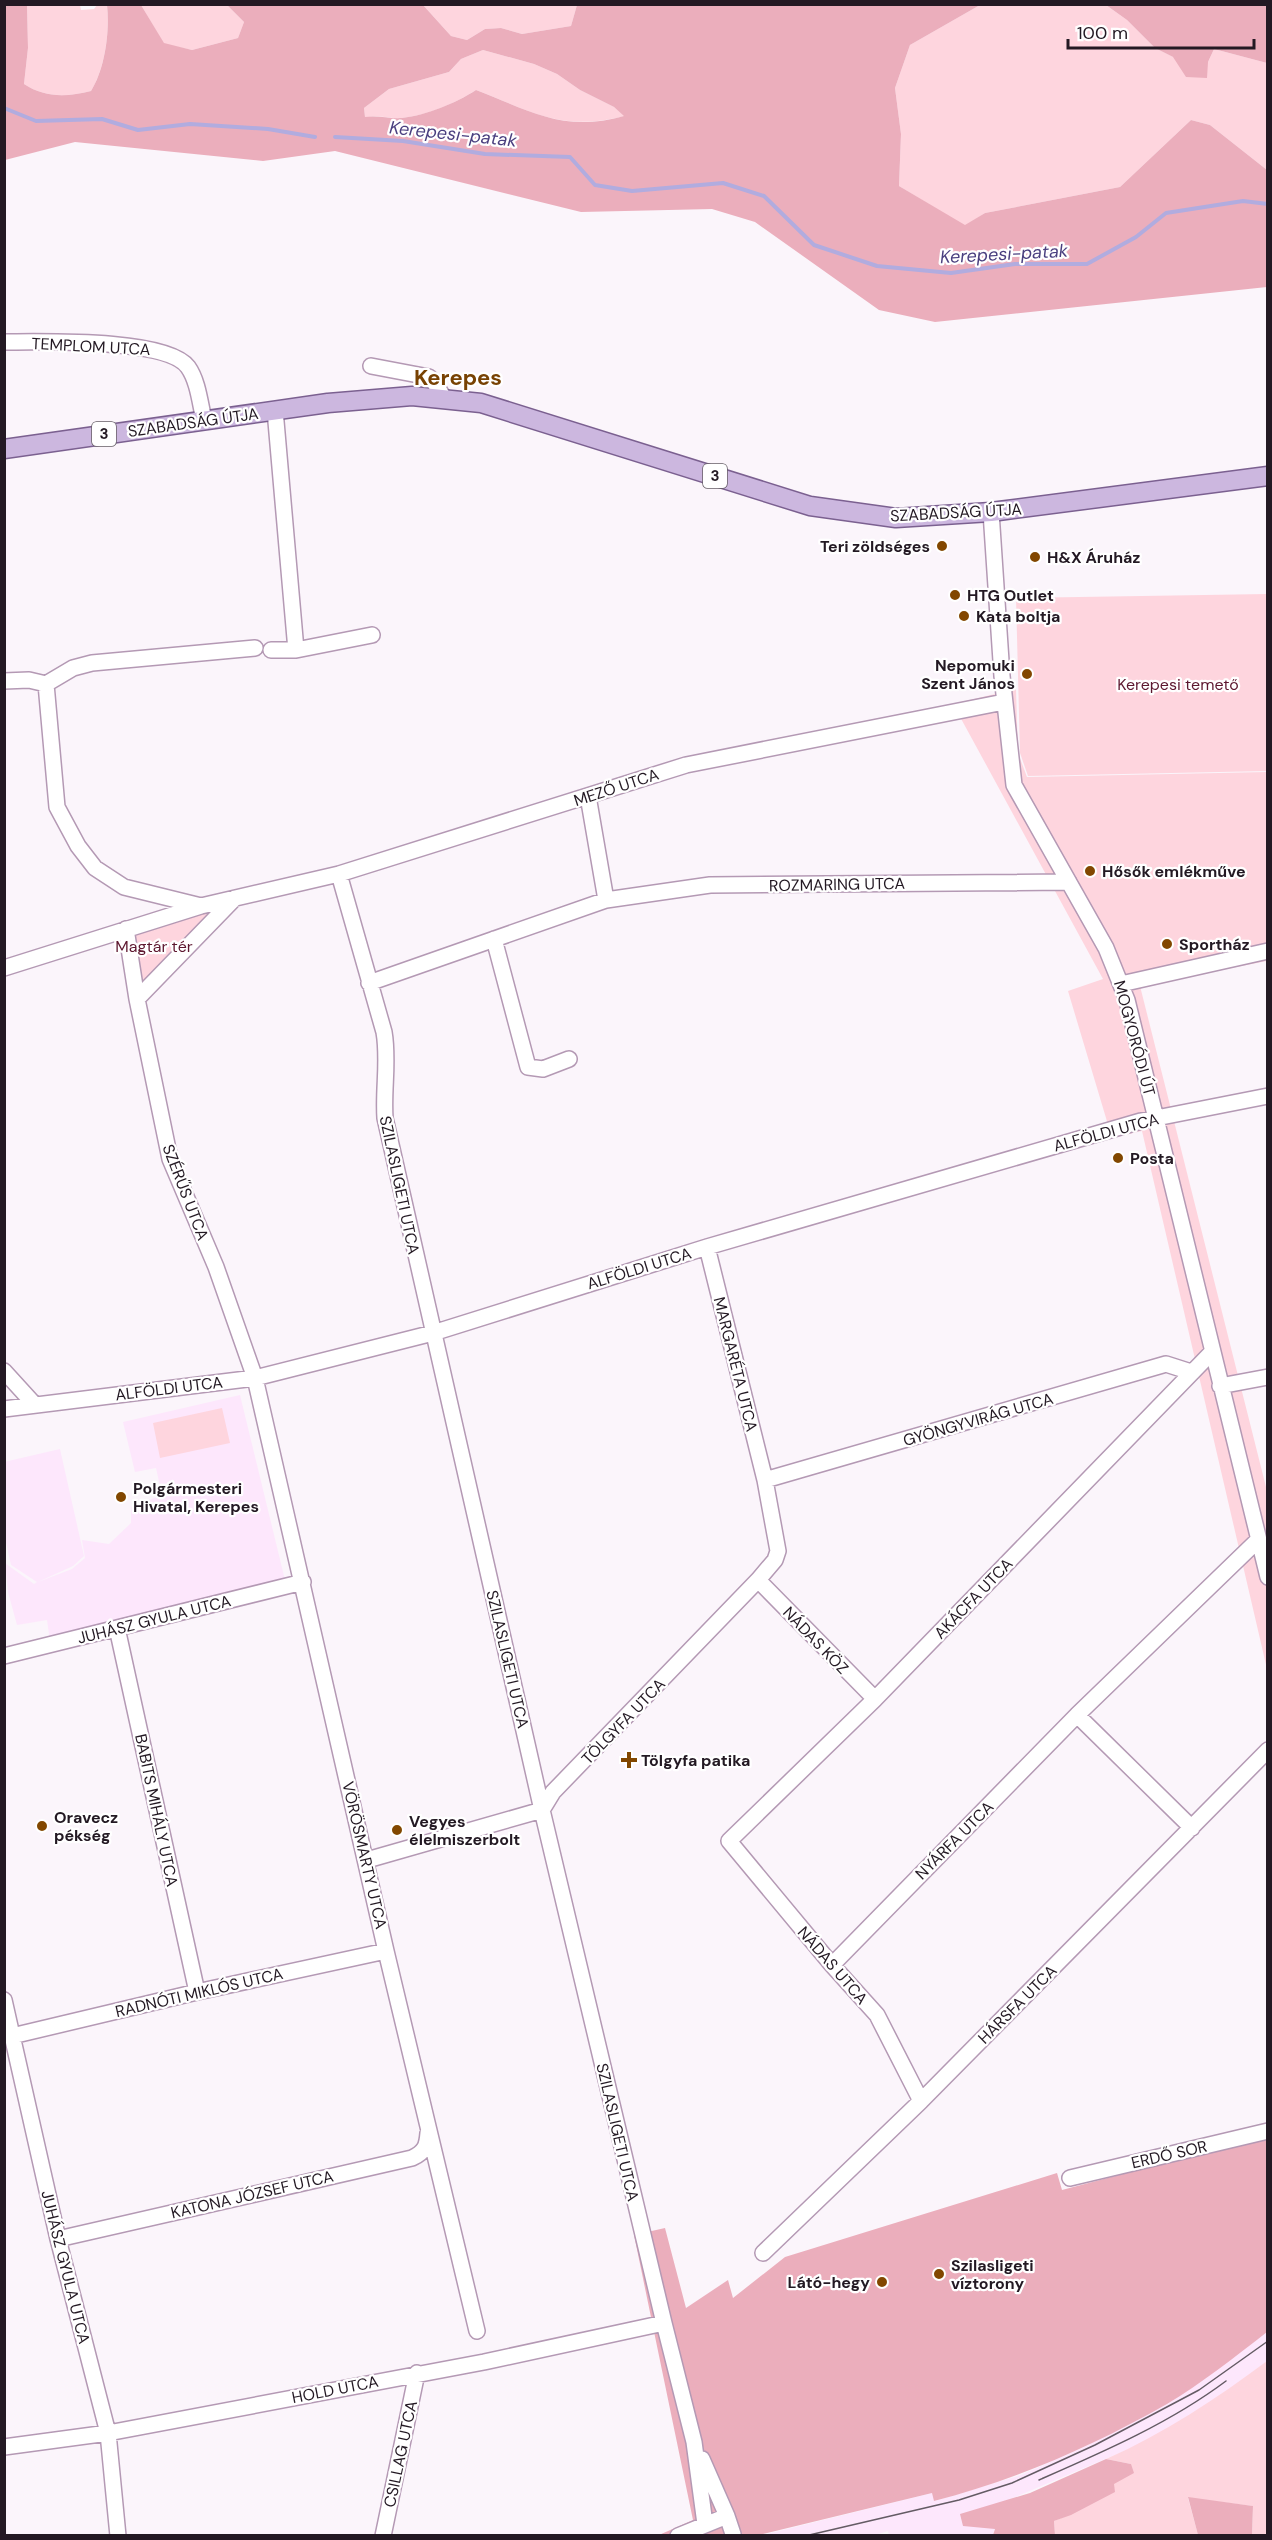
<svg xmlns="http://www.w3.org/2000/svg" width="1272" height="2540" font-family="'DM Sans',sans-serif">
  <rect width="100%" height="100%" fill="#fbf5fb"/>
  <!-- built -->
  <path fill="#fde7fc" d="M240,1395l45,185 -146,35 -89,26 -3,-21 -30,5 -9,-33 -3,-29 29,21 3,-2 -26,-17 -6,-27 -1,-76 56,-13 24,107 -11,10 -35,16 34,-13 13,-11 -3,-18 27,4 22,-21v-16l31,-12 -6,-27 -21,4 -12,-50z
    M1267,2332v29l-41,31 -53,35 -37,19 -135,57 -8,32 -104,1 -1,-5 -16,5h-113l173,-43 3,8 86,-26 63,-28 83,-43 36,-24z"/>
  <!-- green -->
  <path fill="#fed5de" d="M27,5h53l1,5 13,-1 3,-4h10c3,26 -2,63 -16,86 -24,6 -46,7 -67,-7l4,-36z
    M141,5h86l17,17 -6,16 -46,12 -28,-6z
    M423,5h154l-6,21 -49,8 -21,-6 -16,1 -18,11 -16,-4z
    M980,5h126l21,15 28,28 18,9 35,5 6,-13 53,14v107l-57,-45 -19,-5 -71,67 -135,26 -20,13 -66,-40 2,-52 -6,-46 15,-43z
    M483,50l51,14 23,10 23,16 34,17 11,9c-63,16 -92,-4 -149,-26 -20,13 -48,25 -74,28 -13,1 -23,-4 -37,0l-1,-10 25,-19 60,-17 12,-13z
    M1267,594v177l-239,5 -8,-23 -4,-155z
    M1016,689l2,64 9,24 240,-5v189l-127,25 127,505v178l-125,-538 -30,7 -44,-147 35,-12 -150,-275z
    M235,898l-98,101 -11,-70z
    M222,1408l8,35 -70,15 -7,-35z
    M1267,2361v174h-15l1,-29 -65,-8 10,37h-143l-1,-14c30,-11 56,-33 77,-57l-25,-5c59,-26 110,-60 161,-98z"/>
  <!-- forest -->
  <path fill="#ebaebc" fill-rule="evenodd" d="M5,4l22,1 1,43 -4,36c21,14 43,13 67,7 14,-22 19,-60 16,-86h34l23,38 28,7 46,-12 6,-16 -17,-17h196l28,31 16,4 18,-11 16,-1 21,6 49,-8 6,-21h403l-70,40 -15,43 6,46 -2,52 66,39 20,-12 135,-26 71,-67 19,5 57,45v117l-332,35 -56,-12 -124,-88 -43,-13 -131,3 -246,-61 -72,10 -188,-19 -70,18zM483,50l51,14 23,10 23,16 34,17 10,9c-60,17 -93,-5 -148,-26 -20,13 -49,25 -74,28 -12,1 -24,-3 -37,-1l-1,-9 25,-19 60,-17 12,-13z
    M1106,5h161v58l-53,-14 -6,13 -1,16 -21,-1 -13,-20 -18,-9 -28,-28z
    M1267,2136v196c-32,25 -65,51 -100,72 -74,42 -151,76 -233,97l-2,-8 -173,42h-100l34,-15 -59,-285 31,-7 21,80 42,-28 5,18 52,-41 272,-84 5,17z
    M1106,2459l25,5 3,9 -20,11 1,8 -44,23 -17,6 1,14h-62l2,-6 -32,-3 -3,-12 70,-21z
    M1188,2497l65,9 -1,29h-54z"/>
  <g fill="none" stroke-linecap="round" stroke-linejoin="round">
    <!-- stream -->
    <path stroke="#b1acdf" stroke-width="4" d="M4,108l32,13 66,-2 36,11 52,-6 78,5 47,8
      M335,137l68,4 82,13 85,3 25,28 37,6 91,-8 41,13 50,49 63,21 74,7 64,-9h72l49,-27 30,-24 77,-12 25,3"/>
    <!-- minor casing -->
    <g stroke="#b499b4" stroke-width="18">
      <path id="minor" d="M4,342c37,0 163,-4 184,25 10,14 12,36 16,53
        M371,366l58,11 5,5 10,16
        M275,410l21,240
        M991,512l11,164 12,109 92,163 21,52 141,577
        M271,650h25l76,-15
        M4,681l25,-1 17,4 27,-16 19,-5 163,-15
        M46,684l11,123 21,39 17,22 29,19 77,19
        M588,796l18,104
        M339,874l45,158c5,28 -1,57 1,86l157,692 122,513 30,119 11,82
        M126,929l11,70 33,160 46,108 39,111 131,573 91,380
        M494,939l34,128 15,2 26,-10
        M4,968l197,-62 138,-32 347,-109 318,-63
        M369,983l237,-83 104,-15 359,-3
        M1121,984l147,-33
        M137,999l98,-101
        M4,1371l31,34
        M1220,1386l48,-9
        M4,1409l251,-31 178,-45 274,-86 434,-126 127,-25
        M765,1480l401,-116 25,8
        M758,1580l117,119
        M117,1628l80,364
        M4,1656l299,-74
        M1077,1715l115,113
        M367,1860l175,-50 11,-18 205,-212 17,-20 3,-9 -13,-71 -58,-233
        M832,1965l245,-250 181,-175
        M4,2000l54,239 50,194 10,103
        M12,2036l185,-44 189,-41
        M921,2101l-44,-86 -45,-50 -103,-124 146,-142 337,-347
        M1070,2178l198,-47
        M58,2239l354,-81c13,-6 15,-12 16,-25
        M763,2253l158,-152 347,-351
        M4,2447l104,-14 376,-71 180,-39
        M702,2459l25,57
        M383,2536l34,-163
        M678,2536l49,-20 6,18"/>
    </g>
    <!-- major casing -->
    <g stroke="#7b6090" stroke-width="21">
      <path id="major" d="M4,449l324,-46 84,-7 69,7 329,103 86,12 95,-6 277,-36"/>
    </g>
    <!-- minor -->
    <use href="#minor" stroke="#fff" stroke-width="15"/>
    <!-- major -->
    <use href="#major" stroke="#ccb7df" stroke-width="18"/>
    <!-- tram -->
    <path stroke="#645b64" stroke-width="1.5" d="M1039,2480c64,-28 131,-57 187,-99
      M805,2536l154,-36 53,-17 83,-38 104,-55 69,-49"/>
  </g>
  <!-- markers -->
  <g fill="#824700" stroke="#fff" stroke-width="2">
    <circle cx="942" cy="546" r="6"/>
    <circle cx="1035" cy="557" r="6"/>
    <circle cx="955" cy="595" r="6"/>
    <circle cx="964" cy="616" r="6"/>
    <circle cx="1027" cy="674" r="6"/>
    <circle cx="1090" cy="871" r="6"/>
    <circle cx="1167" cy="944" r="6"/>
    <circle cx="1118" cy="1158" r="6"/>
    <circle cx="121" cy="1497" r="6"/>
    <path d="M626 1751h6v6h6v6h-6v6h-6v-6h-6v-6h6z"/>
    <circle cx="42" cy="1826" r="6"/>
    <circle cx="397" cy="1830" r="6"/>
    <circle cx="939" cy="2274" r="6"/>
    <circle cx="882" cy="2282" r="6"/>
  </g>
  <g text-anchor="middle" stroke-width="4.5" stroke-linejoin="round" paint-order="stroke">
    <!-- shield labels -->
    <g fill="#fff" stroke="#655e65" stroke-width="1.5">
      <rect x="92" y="422" width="24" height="24" rx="4.5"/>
      <rect x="703" y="464" width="24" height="24" rx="4.5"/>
    </g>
    <g font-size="15" font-weight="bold" fill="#231923">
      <text x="104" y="439">3</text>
      <text x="715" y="481">3</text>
    </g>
    <!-- street labels -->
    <g font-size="16" fill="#231923" stroke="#fff">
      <text transform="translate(91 346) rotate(3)" y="6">TEMPLOM UTCA</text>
      <text transform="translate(193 422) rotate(-8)" y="6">SZABADSÁG ÚTJA</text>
      <text transform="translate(956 512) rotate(-3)" y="6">SZABADSÁG ÚTJA</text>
      <text transform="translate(616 787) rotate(-18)" y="6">MEZŐ UTCA</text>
      <text transform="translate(837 884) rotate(-1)" y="6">ROZMARING UTCA</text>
      <text transform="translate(1135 1038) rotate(75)" y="6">MOGYORÓDI ÚT</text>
      <text transform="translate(1106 1132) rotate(-15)" y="6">ALFÖLDI UTCA</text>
      <text transform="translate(400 1185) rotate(78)" y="6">SZILASLIGETI UTCA</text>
      <text transform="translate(186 1192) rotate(69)" y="6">SZÉRŰS UTCA</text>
      <text transform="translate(639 1268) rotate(-17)" y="6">ALFÖLDI UTCA</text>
      <text transform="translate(736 1364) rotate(76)" y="6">MARGARÉTA UTCA</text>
      <text transform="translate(169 1388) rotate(-7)" y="6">ALFÖLDI UTCA</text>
      <text transform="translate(978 1419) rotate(-16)" y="6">GYÖNGYVIRÁG UTCA</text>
      <text transform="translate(973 1598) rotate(-46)" y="6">AKÁCFA UTCA</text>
      <text transform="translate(154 1619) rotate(-14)" y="6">JUHÁSZ GYULA UTCA</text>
      <text transform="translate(816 1640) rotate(46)" y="6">NÁDAS KÖZ</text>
      <text transform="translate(508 1659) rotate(77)" y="6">SZILASLIGETI UTCA</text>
      <text transform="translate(623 1721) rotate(-46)" y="6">TÖLGYFA UTCA</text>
      <text transform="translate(157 1810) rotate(78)" y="6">BABITS MIHÁLY UTCA</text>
      <text transform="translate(954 1840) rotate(-45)" y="6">NYÁRFA UTCA</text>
      <text transform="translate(365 1855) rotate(77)" y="6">VÖRÖSMARTY UTCA</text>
      <text transform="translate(833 1965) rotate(49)" y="6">NÁDAS UTCA</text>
      <text transform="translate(199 1992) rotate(-13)" y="6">RADNÓTI MIKLÓS UTCA</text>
      <text transform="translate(1017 2004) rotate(-45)" y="6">HÁRSFA UTCA</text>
      <text transform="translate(618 2132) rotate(77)" y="6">SZILASLIGETI UTCA</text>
      <text transform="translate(1169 2154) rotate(-13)" y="6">ERDŐ SOR</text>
      <text transform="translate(252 2194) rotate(-13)" y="6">KATONA JÓZSEF UTCA</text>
      <text transform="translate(66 2267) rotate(76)" y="6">JUHÁSZ GYULA UTCA</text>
      <text transform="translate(335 2389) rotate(-11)" y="6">HOLD UTCA</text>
      <text transform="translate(400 2454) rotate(-78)" y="6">CSILLAG UTCA</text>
    </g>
    <!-- poi labels -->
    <g font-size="16" font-weight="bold" fill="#231923" stroke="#fff" text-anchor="start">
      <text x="930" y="552" text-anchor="end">Teri zöldséges</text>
      <text x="1047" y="563">H&amp;X Áruház</text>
      <text x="967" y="601">HTG Outlet</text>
      <text x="976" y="622">Kata boltja</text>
      <text x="1015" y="671" text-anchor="end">Nepomuki<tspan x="1015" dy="18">Szent János</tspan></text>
      <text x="1102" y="877">Hősők emlékműve</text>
      <text x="1179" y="950">Sportház</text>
      <text x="1130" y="1164">Posta</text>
      <text x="133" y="1494">Polgármesteri<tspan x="133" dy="18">Hivatal, Kerepes</tspan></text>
      <text x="641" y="1766">Tölgyfa patika</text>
      <text x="54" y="1823">Oravecz<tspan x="54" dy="18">pékség</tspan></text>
      <text x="409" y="1827">Vegyes<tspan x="409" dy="18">élelmiszerbolt</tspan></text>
      <text x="951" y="2271">Szilasligeti<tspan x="951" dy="18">víztorony</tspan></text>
      <text x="870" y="2288" text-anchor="end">Látó-hegy</text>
    </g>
    <!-- park labels -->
    <g font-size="16" fill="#5d172f" stroke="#fff">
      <text x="1178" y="690">Kerepesi temető</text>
      <text x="154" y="952">Magtár tér</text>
    </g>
    <!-- water labels -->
    <g font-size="18" font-style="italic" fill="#4a3f7f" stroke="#fff">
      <text transform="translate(453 134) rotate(6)" y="6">Kerepesi-patak</text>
      <text transform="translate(1004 254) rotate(-3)" y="6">Kerepesi-patak</text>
    </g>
    <!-- district labels -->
    <g font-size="22" font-weight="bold" fill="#784203" stroke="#fff">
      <text x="458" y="385">Kerepes</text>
    </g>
  </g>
  <!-- border -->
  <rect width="1272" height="2540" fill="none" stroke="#231923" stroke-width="12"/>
  <!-- scale -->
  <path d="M1068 39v9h186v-9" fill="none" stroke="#231923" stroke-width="3"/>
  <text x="1077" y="39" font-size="18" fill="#231923" stroke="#ffffff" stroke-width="4.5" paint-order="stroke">100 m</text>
</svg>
